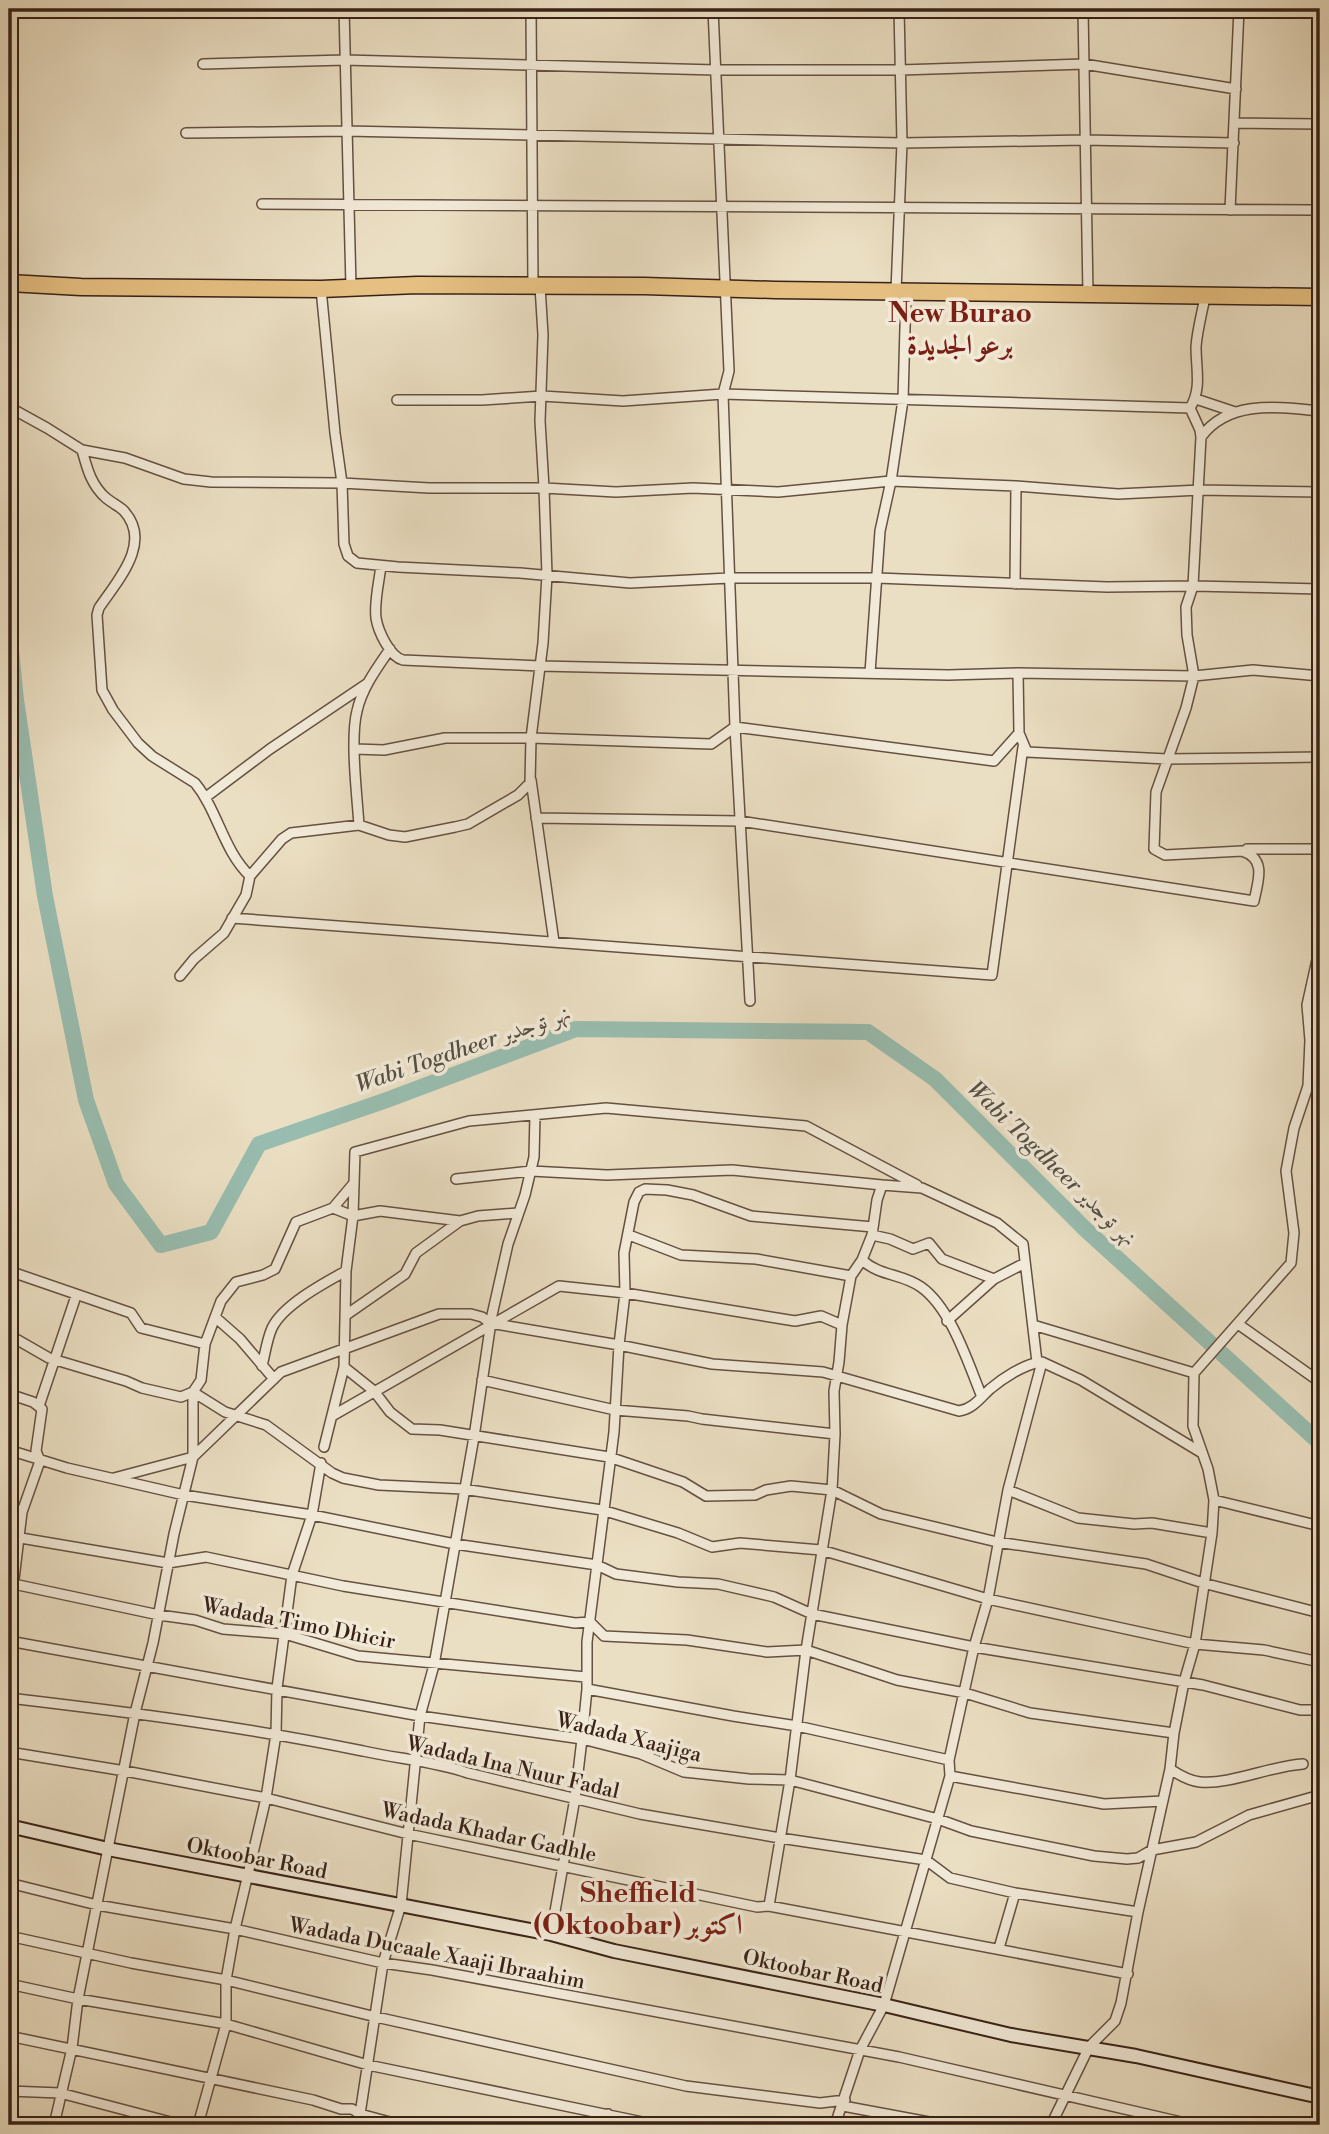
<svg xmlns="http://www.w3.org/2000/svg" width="1329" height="2134" font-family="'Libre Bodoni',Amiri,serif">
  <rect width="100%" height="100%" fill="#ebdfc3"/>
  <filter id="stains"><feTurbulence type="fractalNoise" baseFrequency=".00286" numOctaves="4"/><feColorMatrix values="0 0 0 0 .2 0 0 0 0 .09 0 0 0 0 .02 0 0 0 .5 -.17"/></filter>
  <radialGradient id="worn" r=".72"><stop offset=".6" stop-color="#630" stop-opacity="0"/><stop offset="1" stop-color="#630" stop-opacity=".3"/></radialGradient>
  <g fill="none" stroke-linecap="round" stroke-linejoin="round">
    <!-- river -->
    <path stroke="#98bdb0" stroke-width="16" d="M9,631l7,69 29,196 41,204 30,84 45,61 50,-13 48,-88 125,-43 192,-72 292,3 67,47 150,150 235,214"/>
    <!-- street casing -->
    <g stroke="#655142" stroke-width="12">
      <path id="street" d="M344,9l7,278
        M531,9l2,276
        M1083,9l5,285
        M1280,9l40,4
        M203,64l142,-4 371,10h184l184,-6 152,25
        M1235,123l85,1
        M186,133l160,-2 556,12 183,-3 149,3
        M262,204l1051,6
        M1230,210l9,-201
        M321,289l14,144 7,50 87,5h115l-4,-67 3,-86 -3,-49
        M896,291l6,-148 -3,-134
        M1196,399l39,13
        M397,400h85l60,-4 81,5 100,-7 467,14
        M9,407l38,21 35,22 43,8 59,21 27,3 131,1 2,61 4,12 9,7 41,4 122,6 110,10 99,-5h148l230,9 86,-1 127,3
        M1201,437c28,-38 78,-30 119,-26
        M82,450c5,18 9,35 24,48 6,5 13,8 18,13 29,32 -7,70 -25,97l-2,7 5,75 11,20 25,33 14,13 43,27c23,28 28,67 55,93
        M381,566c-2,16 -7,36 -5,52 2,13 14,39 27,42l137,6 408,9 70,-2 176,3 59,-6 67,6
        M1015,584l1,-98
        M870,673l10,-142 11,-50 12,-81 3,-109
        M1018,673l1,60 8,19 140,7 153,-2
        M355,749l29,1 61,-12h86l12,-95 4,-68 -3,-87 72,4 77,-4 85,4 113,-11 125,5 102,8 82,-4 120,2
        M531,780l23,162
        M206,797l64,-48 98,-66
        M536,818l204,3 514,80c4,-20 13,-42 -12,-50l-77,4 -11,-6 2,-57 30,-84 8,-32 -7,-41 -1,-28 7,-21 8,-149 -1,-7 -10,-22c12,-19 6,-39 6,-61 1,-16 6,-34 9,-50
        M359,825c-2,-30 -9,-87 -2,-114 5,-23 20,-43 33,-62
        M1247,849h73
        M232,918l760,57 31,-228
        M180,976l14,-17 30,-26 22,-38 4,-19 32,-37 9,-6 68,-8 30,10 16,2 50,-10 13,-3 50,-29 12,-12 1,-45 180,6 24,-17 -12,-333 6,-23 -16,-362
        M9,999l3,-1
        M750,1001l-15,-274 259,34 25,-28
        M456,1179l75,-8 76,4 125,-5 150,15
        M333,1208l20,8 27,-5 80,10
        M629,1235l52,20 75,4 95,17
        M872,1235l18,4 23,10 16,-6 13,16 52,20
        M862,1260c19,17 39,13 59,27 30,21 47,76 61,110
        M9,1271l122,42 10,15 64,16
        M346,1315l59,-41 11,-21 44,-32 18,-5 40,-3
        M215,1317l25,22 34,40
        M947,1321l47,-42 31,-16
        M1238,1324l82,58
        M1033,1325l161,48
        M9,1335l40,23 77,23 16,7 39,9 12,-5 32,20 41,13 66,48 11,5 36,7 84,4 139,21 76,23 34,14 28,-4 81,7 167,49 207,45 69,6 56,12
        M262,1366c3,-12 5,-27 10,-38 11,-23 52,-45 74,-57
        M344,1367l30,24 16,21 22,17 28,1 169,27 74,25 23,14 49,-1 11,-5 25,-4 41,4 49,24 116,28 149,22 57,19 117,30
        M1194,1373l97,-110 3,-30 -8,-62 8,-43 14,-42 2,-46 -3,-35 13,-59
        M482,1380l133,30 73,6 14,3 133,15
        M9,1394l24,8 9,7 -6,42 4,10
        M39,1406l37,-110
        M332,1416l227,-130 66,7 170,28 26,-5 21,9
        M324,1447l20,-80 2,-96 7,-55 2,-64 114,-31 137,-13 200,18 111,59
        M9,1450l58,18 117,27 128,20 143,29 142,21 19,9 62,8 40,2 56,13 38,17 162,33 229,38 97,25h20
        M114,1478l79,-21 88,-85 158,-58h32l11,3 8,6 129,22 93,19 111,8 136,39c14,-2 21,-13 31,-22 13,-11 33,-24 50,-27
        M1008,1490l70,28 56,6 18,-1 60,10
        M1214,1500l106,26
        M9,1507l13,5
        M9,1536l159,27 38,-6 137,29 232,37 15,-1 14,14 83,4 80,12 39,-2 91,30 68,13 65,20 144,20
        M9,1583l150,32 36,5 28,9 62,5 73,22 228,21
        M9,1621l13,-109 18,-51
        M9,1641l411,75 162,23 59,15 43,18 65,7 41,1 148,39 33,12 123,25 33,3 11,-1 14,-8 44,-8 53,-27 71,-20
        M587,1689l146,27 64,10 152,34
        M9,1698c119,14 237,29 354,53 35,8 71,10 105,22l172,41 140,24 146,22 24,18 65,15 123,19
        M9,1752l116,19 141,27 142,36 349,73 12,-1 359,68
        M1170,1769c9,6 19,12 30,13 30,3 70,-16 103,-18
        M950,1776l154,28 59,-3
        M9,1883l88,22 138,24 148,34 49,7 467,87 295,68
        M769,1906l21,-126 16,-130 26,-160 3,-56 -1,-43 5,-29 3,-37 9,-49 11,-16 10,-25 5,-35 5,-15 40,3 75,35 26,21 14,118
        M551,1934l24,-136 7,-59 5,-50v-47l27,-210 5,-87 6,-52 -1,-40 10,-51 5,-10 6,-3 22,1 26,5 58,21 122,11
        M9,1936l122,27 95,17 150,37 310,69 134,17 25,-3
        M999,1948l16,-55
        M9,1984l69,15 148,25 142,41 289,60
        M9,2036l304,64 28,9h11l8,5 41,11
        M9,2091l51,2 122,32
        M843,2106l102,19
        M54,2125l18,-77 6,-49 57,-286 18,-70 21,-109 19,-77v-65l8,-12 4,-36 16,-43 15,-19 27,-7 12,-6 21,-47 37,-14 21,-25
        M198,2125l28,-101v-44l9,-51 31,-131 10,-64 1,-46 15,-113 20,-60 9,-52
        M354,2125l6,-11 23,-151 18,-58 19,-189 14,-51 40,-228 18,-122 16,-71 17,-49 9,-38 1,-42
        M606,2125l2,-11
        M835,2125l25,-75 24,-45 66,-229 -1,-16 25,-113 14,-48 20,-109 34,-128 39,18 121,73
        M1051,2125l38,-78 26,-26 6,-18 17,-91 32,-143 4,-36 10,-51 11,-38 17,-111 2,-33 -6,-31 -15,-43 1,-53"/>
    </g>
    <!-- secondary casing -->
    <g stroke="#382217" stroke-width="16">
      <path id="secondary" d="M9,1826l99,23 443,85 63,17 270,54 127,30 125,21 184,41"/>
    </g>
    <!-- highway casing -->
    <g stroke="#382217" stroke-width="19">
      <path id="highway" d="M9,283l72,4 240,2 96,-4 227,1 131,4 545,7"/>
    </g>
    <!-- street -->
    <use href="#street" stroke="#f2ead8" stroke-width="9"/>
    <!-- secondary -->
    <use href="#secondary" stroke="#f2ead8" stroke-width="12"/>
    <!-- highway -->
    <use href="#highway" stroke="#e6c082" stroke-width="16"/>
  </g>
  <g text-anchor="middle" stroke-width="7" stroke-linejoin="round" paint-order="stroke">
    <!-- street labels -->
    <g font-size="21" fill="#382217" stroke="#f2ead8">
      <text transform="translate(299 1623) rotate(11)" y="7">Wadada Timo Dhicir</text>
      <text transform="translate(629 1737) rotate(14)" y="7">Wadada Xaajiga</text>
      <text transform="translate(513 1767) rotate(13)" y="7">Wadada Ina Nuur Fadal</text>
      <text transform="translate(489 1832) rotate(12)" y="7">Wadada Khadar Gadhle</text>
      <text transform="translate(257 1858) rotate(11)" y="7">Oktoobar Road</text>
      <text transform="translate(437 1953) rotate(11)" y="7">Wadada Ducaale Xaaji Ibraahim</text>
      <text transform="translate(813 1971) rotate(12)" y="7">Oktoobar Road</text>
    </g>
    <!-- water labels -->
    <g font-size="23" font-style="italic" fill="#555045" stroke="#f2ead8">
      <text transform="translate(463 1048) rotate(-19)" y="8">Wabi Togdheer نهر توجدير</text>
      <text transform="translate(1053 1163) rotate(44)" y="8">Wabi Togdheer نهر توجدير</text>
    </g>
    <!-- district labels -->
    <g font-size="28" font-weight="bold" fill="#7a1f14" stroke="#f2ead8">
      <text x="960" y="322">New Burao<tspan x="960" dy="32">برعو الجديدة</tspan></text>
      <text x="638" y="1902">Sheffield<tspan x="638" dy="32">(Oktoobar) اكتوبر</tspan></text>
    </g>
  </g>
  <!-- margin -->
  <rect width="1329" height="2134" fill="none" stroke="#ebdfc3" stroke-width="35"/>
  <rect x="10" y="10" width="1308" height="2113" fill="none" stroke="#382217" stroke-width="3.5"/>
  <rect x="18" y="18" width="1294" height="2099" fill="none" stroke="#382217" stroke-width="2"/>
  <rect width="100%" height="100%" filter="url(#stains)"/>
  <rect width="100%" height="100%" fill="url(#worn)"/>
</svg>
